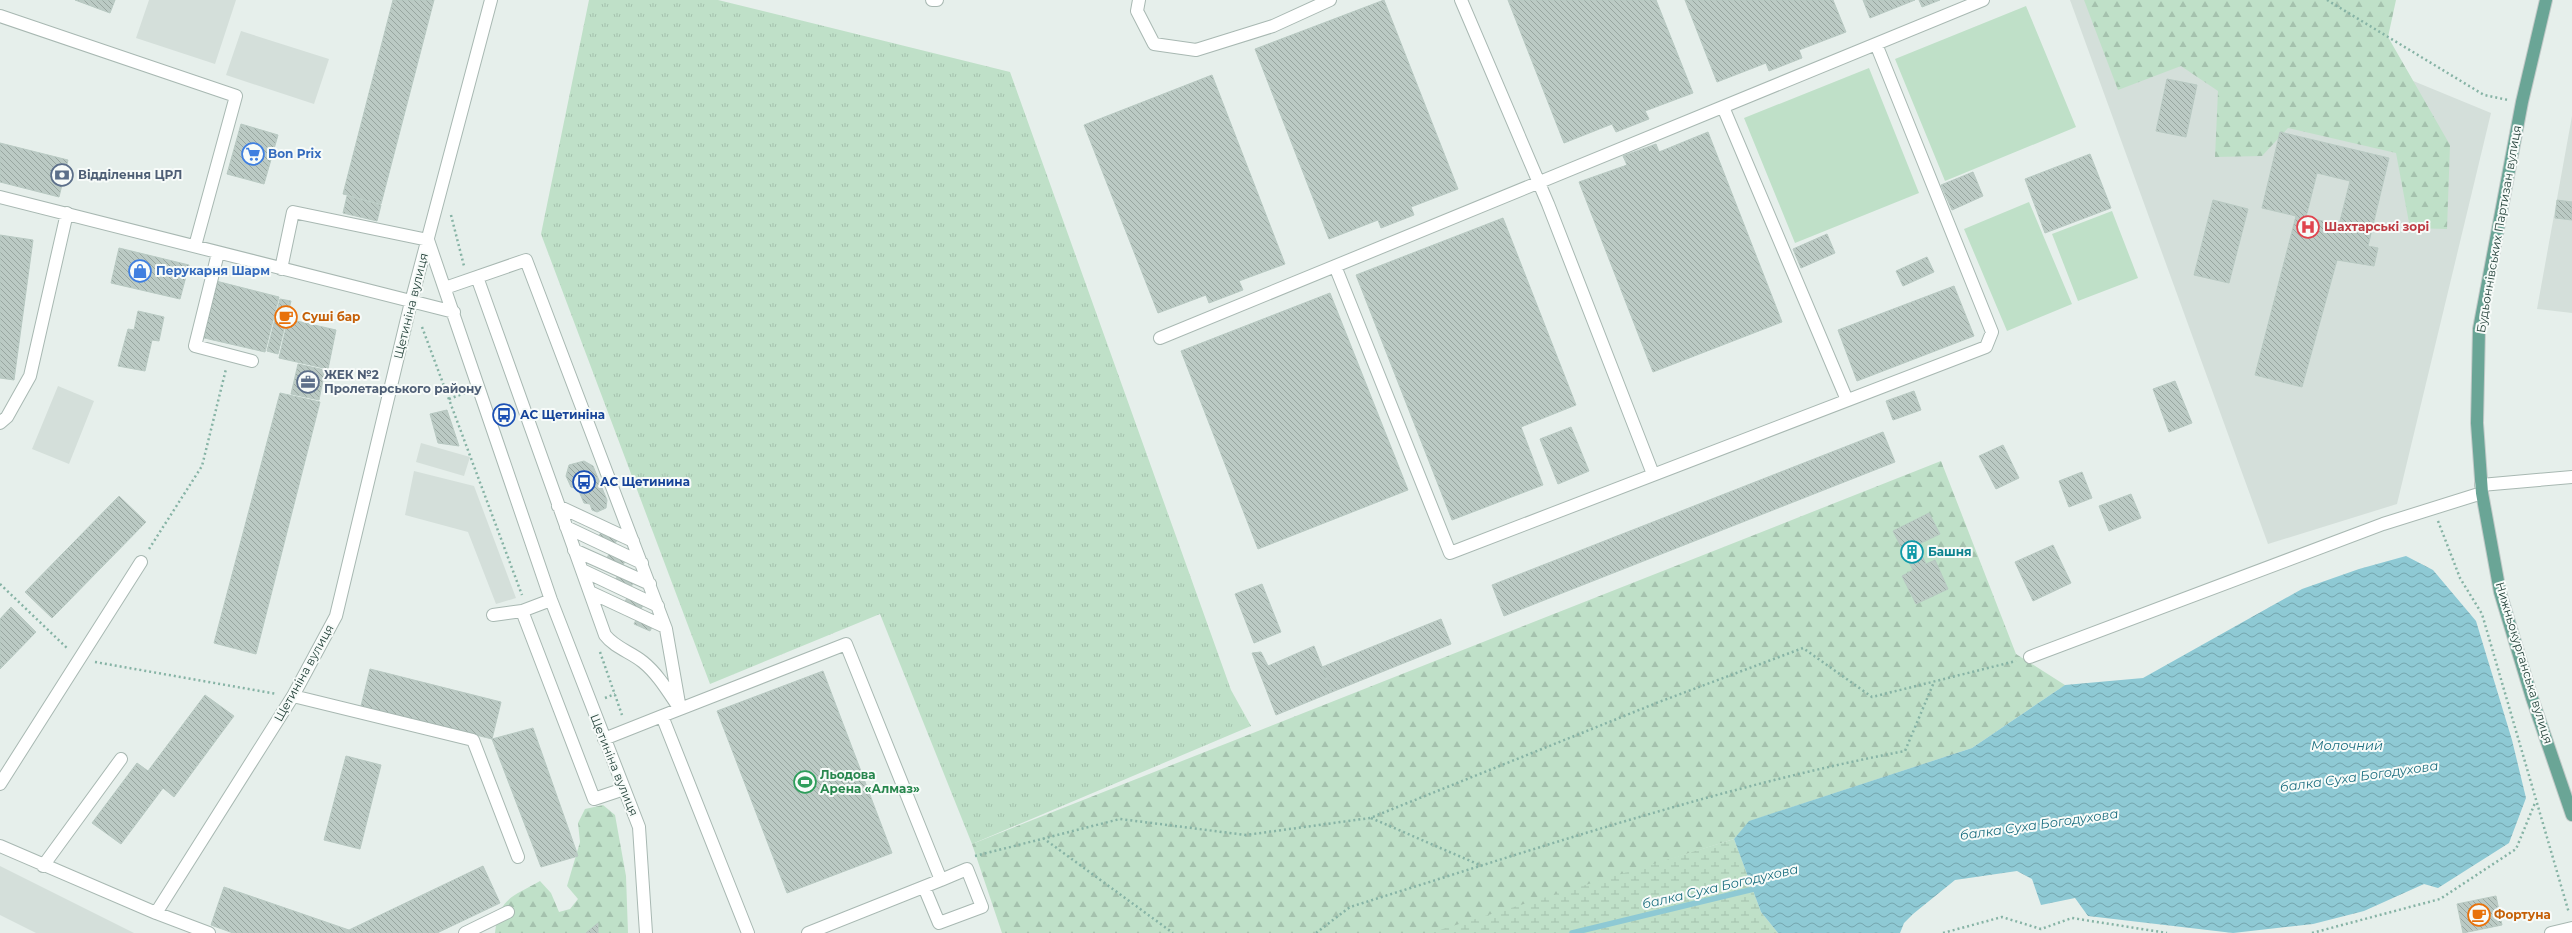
<svg xmlns="http://www.w3.org/2000/svg" width="2572" height="933" font-family="Montserrat,sans-serif">
  <defs>
    <pattern id="grass-tufts" width="24" height="20" patternUnits="userSpaceOnUse"><rect width="24" height="20" fill="#bfe0c8"/><path d="M3 7l-1-3M5 7V3M7 7l1-3M15 17l-1-3M17 17v-4M19 17l1-3" fill="none" stroke="#a4c1ad"/></pattern>
    <pattern id="forest-firs" width="22" height="20" patternUnits="userSpaceOnUse"><rect width="22" height="20" fill="#bfe0c8"/><path d="M5 1l3.5 6h-7zM16 11l3.5 6h-7z" fill="#a4c1ad"/></pattern>
    <pattern id="wetland-marsh" width="20" height="14" patternUnits="userSpaceOnUse"><rect width="20" height="14" fill="#bfe0c8"/><path d="M1 5h8M5 5V1M11 12h8M15 12V8" fill="none" stroke="#a4c1ad"/></pattern>
    <pattern id="water-waves" width="16" height="10" patternUnits="userSpaceOnUse"><rect width="16" height="10" fill="#8ec9d4"/><path d="M0 5q4-4 8 0t8 0" fill="none" stroke="#74a5ad"/></pattern>
    <pattern id="building-back-hatch" width="6" height="6" patternUnits="userSpaceOnUse"><rect width="6" height="6" fill="#bbcac4"/><path d="M-1 5l2 2M0 0l6 6M5-1l2 2" fill="none" stroke="#98a6a0"/></pattern>
  </defs>
  <rect width="100%" height="100%" fill="#e6efeb"/>
  <!-- built -->
  <path fill="#d4dfda" d="M149,0h87l-21,64 -79,-26z
    M2070,0h200l85,57 136,56 -94,391 -129,40z
    M241,31l88,28 -15,45 -88,-29z
    M2572,116v197l-35,-4z
    M58,386l36,15 -25,63 -37,-15z
    M421,443l49,14 -6,19 -48,-14z
    M414,471l60,15 42,112 -20,6 -28,-72 -63,-17z
    M0,866l134,67h-98l-36,-18z"/>
  <!-- grass -->
  <path fill="url(#grass-tufts)" d="M589,0h129l292,72 221,618 20,36 -279,118 -92,-230 -170,70 -169,-450z"/>
  <!-- forest -->
  <path fill="url(#forest-firs)" d="M2084,0h312l-8,37 62,108 -3,84 -37,-1 -14,-75 -108,-25 -26,28 -47,1 3,-66 -37,-25 -63,24z
    M1941,461l75,193 49,31 -93,63 -222,73 -16,18 -295,94h-437l-30,-89z
    M603,805l12,10 11,61 2,57h-133c4,-35 17,-36 45,-52l11,12 8,19 11,-3 8,-10 -11,-13 13,-44 -2,-19 7,-14z"/>
  <!-- wetland -->
  <path fill="url(#wetland-marsh)" d="M1734,839l27,73 17,21h-348z"/>
  <!-- garden -->
  <path fill="#bfe0c8" d="M2026,6l50,121 -131,54 -50,-122z
    M1869,68l50,125 -124,50 -51,-125z
    M2029,202l43,102 -65,27 -43,-102z
    M2112,211l26,67 -60,23 -26,-67z"/>
  <!-- water -->
  <path fill="url(#water-waves)" d="M2406,556l27,14 43,51 36,119 14,58 -17,45 -71,45 -14,-4 -60,27 -51,13 -80,9 -145,-17 -13,-18 -34,7 -9,-26 -15,-8 -62,9 -42,34 -9,9 -4,10h-122l-17,-21 -27,-73 15,-18 223,-73 93,-63 78,-7 159,-89 57,-20z"/>
  <g fill="none" stroke-linecap="round" stroke-linejoin="round">
    <!-- stream -->
    <path stroke="#8ec9d4" stroke-width="5.5" d="M1572,933l186,-45"/>
  </g>
  <!-- building -->
  <path fill="url(#building-back-hatch)" stroke="#b8c9c2" fill-rule="evenodd" d="M75,0h40l-5,13z
    M393,0h41l-53,204 -38,-10z
    M1384,0l74,189 -47,18 3,8 -33,13 -3,-8 -49,19 -74,-190z
    M1508,0h148l37,93 -48,18 4,8 -33,13 -4,-8 -48,19z
    M1685,0h148l13,32 -47,18 3,8 -33,13 -3,-8 -49,19z
    M1863,0h52l-45,18z
    M1919,0h21l-18,7z
    M1212,75l73,189 -46,17 4,9 -34,13 -3,-8 -48,18 -74,-188z
    M2167,79l30,6 -11,52 -30,-6z
    M241,124l37,11 -14,49 -37,-10z
    M1708,132l74,190 -129,50 -74,-190 48,-17 -4,-9 33,-12 3,8z
    M2280,132l109,26 -21,88 10,2 -4,18 -37,-6 -35,127 -47,-12 41,-159 -34,-8zM2317,173l33,8 -11,44 -33,-8z
    M0,143l68,17 -9,37 -59,-15z
    M2090,154l21,54 -66,25 -20,-54z
    M1973,172l10,24 -31,14 -11,-25z
    M347,196l34,9 -4,16 -34,-8z
    M2213,200l35,9 -19,74 -35,-8z
    M2557,200l15,2v18l-17,-2z
    M1503,218l73,187 -55,22 22,58 -91,35 -96,-245z
    M1827,234l8,19 -34,15 -8,-19z
    M0,235l33,5 -19,140 -14,-2z
    M119,248l70,17 -9,34 -69,-16z
    M1927,257l7,15 -31,14 -7,-15z
    M212,280l67,17 -14,55 -65,-15z
    M1954,286l20,50 -117,45 -19,-51z
    M1330,293l78,197 -150,59 -77,-198z
    M280,299l11,2 -13,53 -11,-3z
    M138,311l26,6 -5,24 -7,-1 -7,31 -27,-5 10,-37 6,1z
    M288,319l48,11 -8,39 -49,-11z
    M298,364l27,6 -6,30 -28,-6z
    M2175,381l17,42 -23,9 -16,-43z
    M1914,391l7,19 -28,10 -7,-19z
    M280,393l40,9 -64,252 -42,-11z
    M447,410l12,36 -21,-3 -8,-29z
    M1571,427l18,44 -31,13 -18,-45z
    M1883,432l12,30 -391,154 -12,-31z
    M2003,445l16,33 -23,11 -17,-33z
    M584,461l9,5 14,34 -1,8 -9,4 -5,-2 -2,-6 -6,-1 -6,-14 -7,-2 -5,-11 3,-11z
    M2082,472l10,26 -23,9 -10,-26z
    M2131,494l10,24 -32,13 -10,-25z
    M119,496l27,26 -94,96 -27,-26z
    M1929,513l11,21 -23,11 9,19 9,-4 13,29 -32,15 -14,-28 11,-6 -20,-39z
    M603,528l16,7 -4,9 -16,-8z
    M2053,545l18,38 -38,18 -18,-39z
    M611,550l16,7 -4,8 -16,-7z
    M620,571l15,8 -4,8 -15,-8z
    M1262,584l19,48 -27,11 -19,-49z
    M629,593l16,8 -4,8 -16,-7z
    M11,607l25,25 -36,37v-50z
    M638,616l16,7 -4,8 -16,-7z
    M1441,619l10,25 -119,48 -10,-25z
    M1314,646l18,46 -56,23 -24,-62 9,-1 7,14z
    M370,669l131,33 -9,37 -131,-33z
    M823,671l69,182 -105,40 -70,-182z
    M205,695l29,21 -60,81 -11,-9 -42,56 -29,-21 45,-60 11,8z
    M533,728l45,128 -37,11 -49,-128z
    M346,756l35,9 -21,84 -36,-9z
    M483,866l17,37 -63,30h-88v-3z
    M224,887l125,43v3h-116l-22,-8z
    M2496,896l6,29 -39,8 -6,-29z
    M598,923v10h-12z"/>
  <g fill="none" stroke-linecap="round" stroke-linejoin="round">
    <!-- minor casing -->
    <g stroke="#a8b8b2" stroke-width="14">
      <path id="minor" d="M932,0h5
        M1139,0l-2,11 17,33 42,6 77,-24 57,-26
        M1461,0l87,204 105,270
        M0,16l236,80 -41,150
        M1723,107l124,293
        M0,197l454,115
        M428,240l123,360 88,227 7,106
        M218,253l-23,93 57,15
        M1335,266l115,287 536,-206 6,-15 -116,-288
        M281,269l12,-57 135,28
        M477,277l128,358c10,13 26,17 38,27 15,12 26,31 37,47l166,-65 95,236 -133,53
        M445,288l81,-28 140,369 14,80 -18,7
        M1160,338l823,-338
        M0,423l7,-6 23,-41 37,-163
        M2481,485l91,-8
        M558,506l75,35
        M566,527l76,36
        M574,550l76,34
        M582,570l76,36
        M590,592l75,35
        M551,600l-29,11 72,188 30,-10
        M493,615l29,-4
        M2030,657l353,-133 99,-31
        M293,696l180,44 45,117
        M604,739l58,-23 86,217
        M0,784l141,-222
        M0,846l156,67 137,-217 43,-80 75,-314 80,-302
        M43,866l78,-107
        M924,887l15,36 43,-16 -15,-38 -26,11
        M156,913l53,20
        M465,933l43,-21
        M2551,933l21,-5"/>
    </g>
    <!-- major casing -->
    <g stroke="#c2cac8" stroke-width="14">
      <path id="major" d="M2546,0l-24,102 -43,227 -2,94 5,70 18,99 32,106 40,117"/>
    </g>
    <!-- path -->
    <path stroke="#86b3a5" stroke-width="2.5" stroke-dasharray="2 3" stroke-linecap="butt" d="M2327,0l157,95 24,5
      M451,215l13,51
      M422,327l100,268
      M449,399l16,-6
      M2438,521l22,57 22,36 87,299
      M149,549l53,-83 24,-97
      M0,584l68,65
      M600,652l22,63
      M95,662l182,32
      M605,698l10,-4
      M1371,818l111,48
      M1043,838l130,95
      M975,856l145,-37 126,16 124,-17 289,-116 144,-54 69,49 144,-36
      M1316,933l34,-26c183,-57 366,-120 555,-156l29,-69
      M1943,933l59,-16 39,12 31,-11 95,15
      M2312,933l128,-34 76,-50 19,-46"/>
    <!-- minor -->
    <use href="#minor" stroke="#fff" stroke-width="12"/>
    <!-- major -->
    <use href="#major" stroke="#6aa596" stroke-width="12"/>
  </g>
  <!-- icons -->
  <defs>
    <g id="supermarket-ring" transform="scale(1.15)"><circle r="9.5" fill="#f7fbf9" stroke="#3f7fe0" stroke-width="1.5"/><path d="M-6-5.5h2.5l.6 2H6L4.5 2H-2.5L-4.4-4H-6ZM-1.5 3.2a1.3 1.3 0 1 0 .1 0ZM3 3.2a1.3 1.3 0 1 0 .1 0Z" fill="#3f7fe0"/></g>
    <g id="bank-ring" transform="scale(1.15)"><circle r="9.5" fill="#f7fbf9" stroke="#5c6f8a" stroke-width="1.5"/><path d="M-6-4H6V4H-6ZM0-2.3a2.3 2.3 0 1 0 0 4.6a2.3 2.3 0 1 0 0-4.6Z" fill="#5c6f8a"/></g>
    <g id="hospital-ring" transform="scale(1.15)"><circle r="9.5" fill="#f7fbf9" stroke="#e0444e" stroke-width="1.5"/><path d="M-5-5h3v3.5h4V-5h3V5h-3V1.5h-4V5h-3Z" fill="#e0444e"/></g>
    <g id="shop-ring" transform="scale(1.15)"><circle r="9.5" fill="#f7fbf9" stroke="#3f7fe0" stroke-width="1.5"/><path d="M-5-2.5h2.3a2.7 3.5 0 0 1 5.4 0H5L5.5 6h-11ZM-1.5-2.5h3a1.5 2.3 0 0 0-3 0Z" fill="#3f7fe0"/></g>
    <g id="cafe-ring" transform="scale(1.15)"><circle r="9.5" fill="#f7fbf9" stroke="#e8710a" stroke-width="1.5"/><path d="M-5.5-4.5H6V0H3Q3 3.5 0 3.5H-2.5Q-5.5 3.5-5.5 0ZM3-3.2v2h1.7v-2ZM-6 4.5H4V6H-6Z" fill="#e8710a"/></g>
    <g id="office-ring" transform="scale(1.15)"><circle r="9.5" fill="#f7fbf9" stroke="#5c6f8a" stroke-width="1.5"/><path d="M-6-3h4V-5.5h4V-3h4V5H-6ZM-1-4.5V-3h2v-1.5ZM-6 0V1H6V0Z" fill="#5c6f8a"/></g>
    <g id="bus-ring" transform="scale(1.15)"><circle r="9.5" fill="#f7fbf9" stroke="#1a4fb4" stroke-width="1.5"/><path d="M-5-6H5V4H4V6H2V4H-2V6H-4V4H-5ZM-3.5-4V0h7V-4ZM-3.5 1.2v1.5H-2V1.2ZM2 1.2v1.5H3.5V1.2Z" fill="#1a4fb4"/></g>
    <g id="building-ring" transform="scale(1.15)"><circle r="9.5" fill="#f7fbf9" stroke="#0f9aa8" stroke-width="1.5"/><path d="M-4-6H4V6H1V3H-1V6H-4ZM-2.5-4.3h1.7v1.8h-1.7ZM.8-4.3h1.7v1.8H.8ZM-2.5-1h1.7V.8h-1.7ZM.8-1h1.7V.8H.8Z" fill="#0f9aa8"/></g>
    <g id="stadium-ring" transform="scale(1.15)"><circle r="9.5" fill="#f7fbf9" stroke="#2e9e5b" stroke-width="1.5"/><path d="M0-5a6.5 5 0 1 0 0 10a6.5 5 0 1 0 0-10ZM-3.5-1.8h7v3.6h-7Z" fill="#2e9e5b"/></g>
  </defs>
  <g fill-rule="evenodd">
    <use href="#supermarket-ring" x="253" y="154"/>
    <use href="#bank-ring" x="62" y="175"/>
    <use href="#hospital-ring" x="2308" y="227"/>
    <use href="#shop-ring" x="140" y="271"/>
    <use href="#cafe-ring" x="286" y="317"/>
    <use href="#office-ring" x="308" y="382"/>
    <use href="#bus-ring" x="504" y="415"/>
    <use href="#bus-ring" x="584" y="482"/>
    <use href="#building-ring" x="1912" y="552"/>
    <use href="#stadium-ring" x="805" y="782"/>
    <use href="#cafe-ring" x="2479" y="915"/>
  </g>
  <g text-anchor="middle" stroke-width="4" stroke-linejoin="round" paint-order="stroke">
    <!-- shop labels -->
    <g font-size="12" font-weight="bold" fill="#366cbe" stroke="#f7fbf9" text-anchor="start">
      <text x="268" y="158">Bon Prix</text>
      <text x="156" y="275">Перукарня Шарм</text>
    </g>
    <!-- service labels -->
    <g font-size="12" font-weight="bold" fill="#4e5e75" stroke="#f7fbf9" text-anchor="start">
      <text x="78" y="179">Відділення ЦРЛ</text>
      <text x="324" y="379">ЖЕК №2<tspan x="324" dy="14">Пролетарського району</tspan></text>
    </g>
    <!-- health labels -->
    <g font-size="12" font-weight="bold" fill="#be3a42" stroke="#f7fbf9" text-anchor="start">
      <text x="2324" y="231">Шахтарські зорі</text>
    </g>
    <!-- street labels -->
    <g font-size="12" fill="#24423a" stroke="#f7fbf9">
      <text transform="translate(2499 229) rotate(-80)" y="4">Будьоннівських Партизан вулиця</text>
      <text transform="translate(411 306) rotate(-76)" y="4">Щетиніна вулиця</text>
      <text transform="translate(2524 663) rotate(73)" y="4">Нижньокурганська вулиця</text>
      <text transform="translate(304 673) rotate(-61)" y="4">Щетиніна вулиця</text>
      <text transform="translate(614 765) rotate(68)" y="4">Щетиніна вулиця</text>
    </g>
    <!-- food labels -->
    <g font-size="12" font-weight="bold" fill="#c56008" stroke="#f7fbf9" text-anchor="start">
      <text x="302" y="321">Суші бар</text>
      <text x="2494" y="919">Фортуна</text>
    </g>
    <!-- transit labels -->
    <g font-size="12" font-weight="bold" fill="#164399" stroke="#f7fbf9" text-anchor="start">
      <text x="520" y="419">АС Щетиніна</text>
      <text x="600" y="486">АС Щетинина</text>
    </g>
    <!-- culture labels -->
    <g font-size="12" font-weight="bold" fill="#0d838f" stroke="#f7fbf9" text-anchor="start">
      <text x="1928" y="556">Башня</text>
    </g>
    <!-- leisure labels -->
    <g font-size="12" font-weight="bold" fill="#27864d" stroke="#f7fbf9" text-anchor="start">
      <text x="820" y="779">Льодова<tspan x="820" dy="14">Арена «Алмаз»</tspan></text>
    </g>
    <!-- water labels -->
    <g font-size="13" font-style="italic" fill="#1c6f80" stroke="#f7fbf9">
      <text x="2347" y="750">Молочний</text>
      <text transform="translate(2359 776) rotate(-8)" y="5">балка Суха Богодухова</text>
      <text transform="translate(2039 824) rotate(-8)" y="5">балка Суха Богодухова</text>
      <text transform="translate(1720 886) rotate(-13)" y="5">балка Суха Богодухова</text>
    </g>
  </g>
</svg>
